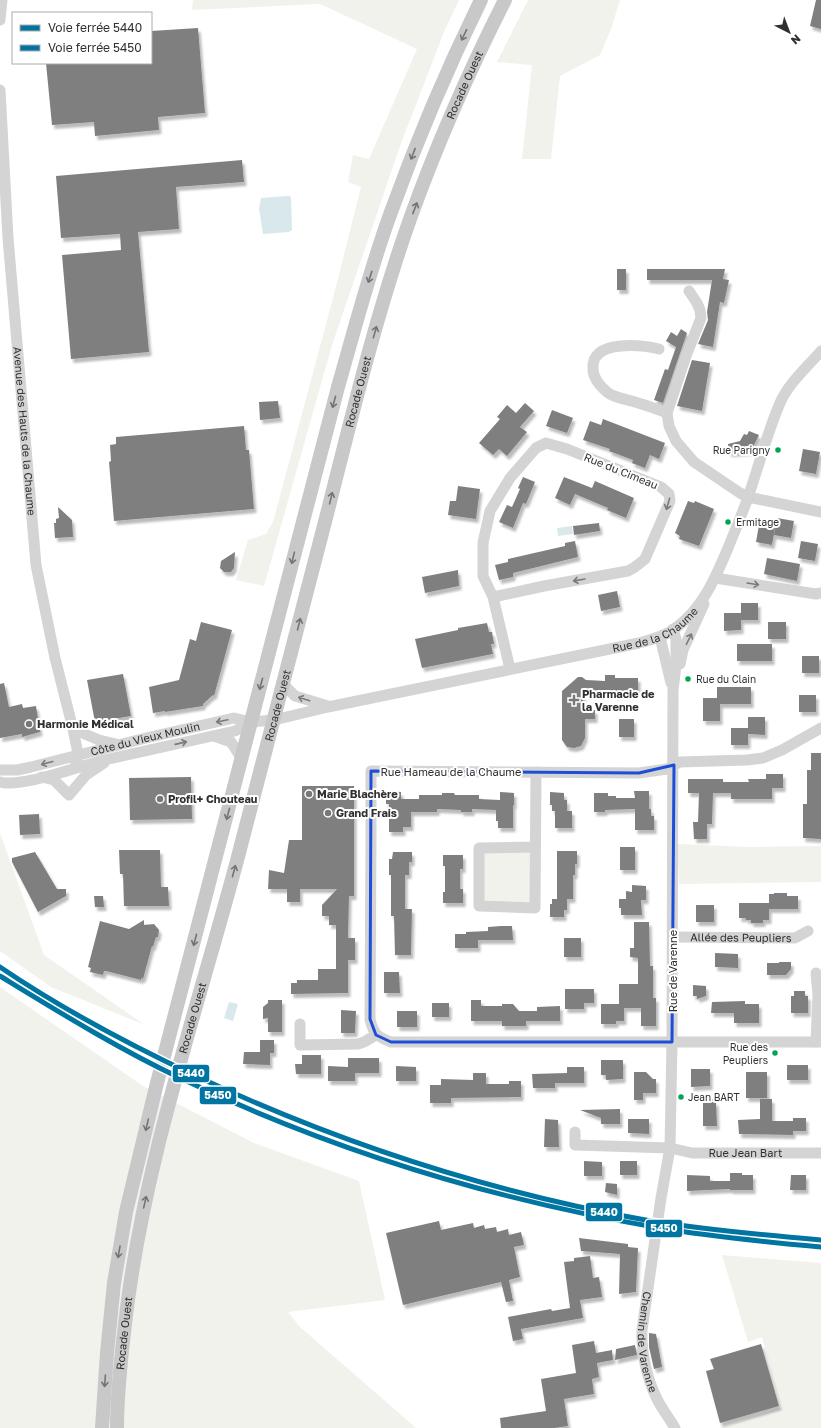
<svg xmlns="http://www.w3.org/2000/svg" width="821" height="1428" font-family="'Golos Text',sans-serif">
  <defs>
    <filter id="shadow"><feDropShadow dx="2.5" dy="4" stdDeviation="1" flood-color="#0004"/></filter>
  </defs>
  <rect width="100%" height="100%" fill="#fff"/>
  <!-- green -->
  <path fill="#f1f2ec" d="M193,0h266l-15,32 -44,114 -68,199 -68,241 -28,-6 12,-40 18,-6 7,-12 59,-220 29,-115 -13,-5 5,-27 16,4 48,-110 -97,-45 -128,6z
    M528,0h92l-9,29 -11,26 -40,21 -9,83h-29l10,-94 -35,-3z
    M0,833l44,122 101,70 -94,-38 -51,-36z
    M677,844l72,3 72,-1v36l-142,2z
    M483,852h48v50h-48z
    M0,987l143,99 111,57 105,38 26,119 -97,12 12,15 116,101h-416z
    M722,1255l99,8v165h-102l62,-20 -19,-71 -14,5z"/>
  <!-- water -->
  <path fill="#d8e8eb" d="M287,196h3l1,2 1,32 -3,2 -26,2 -4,-26 2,-10z
    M572,526l1,8 -15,2 -1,-8z
    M229,1002l9,2 -5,17 -9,-3z"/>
  <!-- building -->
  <path fill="#7f7f7f" filter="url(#shadow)" d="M816,0h5v29l-11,-3z
    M198,28l7,85 -47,4 1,13 -64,6 -1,-14 -42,3 -6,-62h105v-32z
    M242,160l2,22 -68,5 3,42 -41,3 11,120 -78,7 -9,-104 59,-5 -1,-16 -59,4 -5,-62z
    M617,269h9v21h-9z
    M647,269h78l-2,10 6,1 -5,23 -4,-1 -7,45 -15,-3 10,-24 -1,-8 5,-32h-65z
    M681,329l6,4 -24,70 -9,-3 11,-31 3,1 8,-23 -10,-6 5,-9 6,4z
    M692,360l18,3 -8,48 -25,-5z
    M278,401l2,17 -20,2 -1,-18z
    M525,403l9,8 -14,16 7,5 -20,24 -8,-7 -6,6 -14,-12 21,-24 -3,-2 10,-12 9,8z
    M552,410l21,8 -6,15 -21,-7z
    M603,419l62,24 -6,16 -9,-4 -5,13 -13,-5 1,-3 -24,-9 1,-2 -27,-9 7,-19 11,4z
    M244,426l2,24h3l5,59 -140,12 -5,-59 2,-1 -1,-16 6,-1v-7z
    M749,431l10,4 -5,10 1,6 -26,2 -1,-9 12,-3 4,-7 3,1z
    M803,449l17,3 -4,22 -17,-3z
    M523,477l12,5 -9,22 -3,-1 -10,25 -14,-6 8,-17 5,2 8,-18 -2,-1z
    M564,477l28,11 3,-7 39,17 -8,20 -19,-8 1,-2 -33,-14 -5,11 -15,-7z
    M458,486l22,3 -4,30 -28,-4 2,-14h6z
    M688,501l6,2 1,-2 19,8 -15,37 -20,-7 1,-3 -5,-3z
    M58,507l14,13 1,17 -18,1 -1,-15h2v-4l3,-1z
    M777,518l17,3 -3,17 -17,-3z
    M599,523l1,8 -26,4 -1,-9z
    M759,525l16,3 -3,17 -16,-3z
    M575,541l3,16 -65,16v4l-14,3 -4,-15 13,-3v-3l57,-13v-3z
    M801,541l17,3 -3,17 -17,-3z
    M235,552l-1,16 -3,4h-7l-4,-4 1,-7z
    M767,558l33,6 -3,17 -33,-7z
    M458,570l1,16 -34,7 -3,-16z
    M617,591l3,16 -19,4 -3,-16z
    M741,603h17v17h-17z
    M724,613h17v17l-17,1z
    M201,622l31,8 -18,66 -1,-1 -10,9v2l-38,6v-1l-12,2 -4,-26 30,-7 11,-41 6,2z
    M768,622h18v17h-18z
    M487,623l2,9h3l2,12h-3l2,10 -71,14 -7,-29 43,-9v-2z
    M737,644h35v17h-35z
    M802,656h17v17h-17z
    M123,674l8,42 -36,6 -8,-42z
    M605,675h10v3h23v14h-12v3h-12v-2h-8l-1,-3 -22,1v19h12v9h-10v19l-4,8 -7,2 -7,-1 -5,-7v-49l16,-14h4l4,3 19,1z
    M4,683l5,24 13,-3 1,4 13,-2 4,26 -18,5v-3l-22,4v-54z
    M717,687h34v17h-31v17h-17v-23h14z
    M799,695h17v17h-17z
    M748,717h17v18l-17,-1z
    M619,719h15v18h-15z
    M731,728h17v17h-17z
    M811,753h10v86l-18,-1v-34h4v-34h4z
    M766,774h17v14h-11v11h-41v-6h-18l-1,31h-5v15h-13l-1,-17h5l1,-29h-11v-14h35v3h26l-1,-3h18z
    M191,777l1,42 -62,1 -1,-42z
    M302,786h52v110h-5l-1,42h7v22h-7v33l-57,1v-11h6v-3h21v-11h18v-44h-7v-9h-7v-11l15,-16h-37v13h-13v-13h-19l1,-19 15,3 5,-33h13z
    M386,791l15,1v7h18v-4h23v-2h12l1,2h24v4l21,1v-8l14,1v12h-1v23h-15v-7h-2v-11l-24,-1v3h-11v-2l-24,-1v3h-26v15h-8v5h-14v-28h-3z
    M634,791h15v18h2v7h3v14h-19v-21l-30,1v2h-11v-19h14v3h8v2h19z
    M550,792l14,1v7h3v11h5v17h-17v-17h-3v-6h-2z
    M39,814l1,20 -20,1 -1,-20z
    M620,847h15v23h-15z
    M119,850h41l1,37h7l1,19h-45l-1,-32h-3z
    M557,851h20v13h-2v11h-2v24h-6v11h-3v7h-14v-13h2v-5h5z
    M35,852l22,37h9v7l-28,16 -26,-50v-4z
    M393,852h19v10h-3v13h-4v34h7l-1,46h-16l-1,-39h-3v-41h-2v-16h3z
    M443,855h20v14h-3v20h3v14h-20v-11h2v-26h-2z
    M632,885l14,1v14h-5l1,15h-21v-7h-2v-9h7v-8l6,1z
    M774,893h13v3h11v13h-29v-15h5z
    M94,896h9l1,11h-9z
    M739,903h30v17h-6v3h-12v-3h-5v-2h-7z
    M696,905h18v17h-18z
    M144,920v5l10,-1 5,6 -1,7h-2l-3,10 -1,-1 -9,33 -2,-1v2l-35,-9h-2l-1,4 -13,-3 1,-4 -3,-1 12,-46 29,8z
    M634,922h15l1,44h3v32h3v28h-15v-18h-17v13h-8v3h-15v-20h18v-20h19v-26l-8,-1v-9h4z
    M501,926h11l1,14h-35v8h-23v-14h11v-2l22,-1v-4z
    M564,938h17v19h-17z
    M715,953l23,1v14l-23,-1z
    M779,962h12v7l-5,6h-19v-12h12z
    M384,972h15l1,21h-16z
    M693,985l13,1v10l-9,3v-3h-4z
    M565,989h29v14h-10v6h-19z
    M794,991h11v5h3v17h-17v-17h3z
    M268,1000h14v32h-14v-14l-5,1v-12l5,-4z
    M471,1000h10v6h21v-2h11l6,7h18v-4l23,-1v15h-34v5h-24v-5h-31z
    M745,1001v3h14v19h-25v-10h-23l1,-11z
    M432,1003h17v14h-17z
    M341,1010l15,1 -1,22h-14z
    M397,1011h20v16h-20z
    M260,1040h14v13h-4v12l-27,-1 1,-12h16z
    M302,1055h19v19h-25l-1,-10h7z
    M348,1058h31v15h-24v8h-27v-15l20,1z
    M601,1060h22v19l-17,1v-5h-5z
    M787,1065h21v15h-21z
    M396,1066l20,1v14h-20z
    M567,1067h17v16h-29v5h-22l-1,-14 35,-1z
    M691,1069h19v17l-19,1z
    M634,1072h12l7,7h3v14h-13v7h-9z
    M746,1072h21v26h-21z
    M473,1073h13v11h23v-3h12v16l-70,1v5h-21v-18h11v-6l32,1z
    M703,1099h10l-1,3h4l1,24h-14z
    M760,1099h12v22h21v-3h13v13h-13v4l-54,-1 -1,-14 22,-1z
    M620,1109v15h-19v-6l-21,-8z
    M545,1119l13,1 1,27h-15z
    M628,1119h21v15l-21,-1z
    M584,1161l18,1v14h-18z
    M620,1161h17v14h-17z
    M730,1173h12v2h11v15h-23v-1l-43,2v-16l23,1v5h20z
    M791,1175h15v15h-16z
    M606,1183l11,1v11l-12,-3z
    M439,1221l2,9 32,-7 1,5 10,-3 1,4 11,-2 1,5 11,-3 1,6 12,-3 3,13 -10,2 6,30 -11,3 4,21 -7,1 -5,-20 -98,23 -17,-72z
    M579,1238l49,6v3l10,1 -2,44 -17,2 1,-40 -39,-3z
    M590,1256l3,22 6,-1 3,20 -22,3 3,18 -62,11 2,10 -10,2 -5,-24 43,-8 1,2 18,-3 -6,-46 10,-1v-3z
    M649,1333l7,1 6,33 -8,2 -5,-22z
    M594,1341l2,12 16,-3 1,10 -16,3 2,14 -7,2 2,15 -30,5 4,27 -14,2h-53l-1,-10 46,-7 -5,-32 35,-6 -4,-28z
    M761,1344l18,62 -59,17 -14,-52 8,-2 -4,-10z
    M635,1345l2,10 -22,5 1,-11z"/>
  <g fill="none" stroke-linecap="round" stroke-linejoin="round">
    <!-- minor -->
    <g stroke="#d4d4d4" stroke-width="11">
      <path d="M0,20l2,-20"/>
      <path id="s1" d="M0,90l8,148 28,327 19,93 18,71 5,25 -3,14"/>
      <path d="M689,291l8,12 3,7 1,8 -15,38 -19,57 2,13 7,15 18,21 46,31 8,4 73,15"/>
      <path d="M659,349c-17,-4 -69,-10 -66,20 0,9 7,17 14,23 7,6 19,7 28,10 11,3 21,7 32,11"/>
      <path d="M715,578l101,16 5,-1"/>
      <path d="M493,597l51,-11 84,-15 7,-4 10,-8 25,-58 -1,-7 -8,-7 -94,-38 -21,-6 -10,5 -26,30 -20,33 -7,32v33l10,21 17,72"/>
      <path id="s2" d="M673,629l3,10v26l-3,25 -1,352 -2,106 -9,50 -19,132c-1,22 5,49 15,69 5,10 12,19 18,29"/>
      <path d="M660,637l11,46"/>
      <path d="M680,664l3,-14 21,-46"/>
      <path d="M284,685l11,11 33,10"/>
      <path d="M821,728l-39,22 -19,8 -16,2 -67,2 -13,7 -28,4 -268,-2v67l-1,181c3,14 7,18 21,23h430"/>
      <path d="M73,729l26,11 17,4"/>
      <path d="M214,736l17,6 11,17"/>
      <path id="s3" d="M0,770h17l14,-3 115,-29 88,-20 17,4 23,-2 54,-13 311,-64c12,-3 23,-6 34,-13 29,-20 42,-51 55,-82 6,-15 12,-29 18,-45 12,-33 20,-68 34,-100 8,-19 27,-36 41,-52"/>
      <path d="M42,777l12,3 15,15 17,-20 18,-12"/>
      <path d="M0,782c23,6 79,-16 104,-22 44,-10 87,-19 131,-29l16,-9"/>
      <path d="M535,847l-56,1v58l56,2 1,-136"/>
      <path id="s4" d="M673,937l122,1 13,-7"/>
      <path d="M816,973l2,22 -2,47"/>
      <path d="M300,1024v21l58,-1 6,-2 12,-7"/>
      <path id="s5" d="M575,1132v13l95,3 22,5h129"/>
    </g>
    <!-- major -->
    <g stroke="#c8c8c8" stroke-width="14">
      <path d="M102,1428l5,-75 7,-70 12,-71 30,-125 182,-700c17,-59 32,-118 53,-175 26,-72 56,-143 90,-212"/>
      <path id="s6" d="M117,1428c0,-34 4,-70 8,-104 18,-161 73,-315 114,-471 30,-113 59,-226 88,-339 25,-99 49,-199 83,-295 27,-75 59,-148 95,-219"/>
    </g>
    <!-- rail-1 casing -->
    <g stroke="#fff" stroke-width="8">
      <path id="rail-1" d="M0,967c62,42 128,77 196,109 145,68 297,117 455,145 56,9 113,14 170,19"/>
    </g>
    <!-- rail-2 casing -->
    <g stroke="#fff" stroke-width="8">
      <path id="rail-2" d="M0,976c59,36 117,72 180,102 151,72 314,122 480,150 53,9 107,14 161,19"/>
    </g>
    <!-- rail-1 -->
    <use href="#rail-1" stroke="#0075a1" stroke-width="5"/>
    <!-- rail-2 -->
    <use href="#rail-2" stroke="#0075a1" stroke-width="5"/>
  </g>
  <!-- one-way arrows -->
  <defs><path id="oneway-shaft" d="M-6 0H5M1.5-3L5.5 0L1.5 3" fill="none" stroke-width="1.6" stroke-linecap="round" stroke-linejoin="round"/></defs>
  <g stroke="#747474">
    <use href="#oneway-shaft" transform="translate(464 35) rotate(116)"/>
    <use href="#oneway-shaft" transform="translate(413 154) rotate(111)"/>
    <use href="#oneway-shaft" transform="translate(415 208) rotate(-69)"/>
    <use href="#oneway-shaft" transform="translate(370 277) rotate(108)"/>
    <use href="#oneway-shaft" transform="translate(375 332) rotate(-74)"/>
    <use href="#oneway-shaft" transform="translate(334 402) rotate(105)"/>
    <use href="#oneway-shaft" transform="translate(331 498) rotate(-76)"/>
    <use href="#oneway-shaft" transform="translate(293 558) rotate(104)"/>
    <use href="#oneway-shaft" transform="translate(299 624) rotate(-76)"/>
    <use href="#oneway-shaft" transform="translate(261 684) rotate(105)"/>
    <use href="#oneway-shaft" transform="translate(228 814) rotate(105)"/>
    <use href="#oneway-shaft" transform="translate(234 871) rotate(-75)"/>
    <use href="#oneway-shaft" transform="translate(195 940) rotate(105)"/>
    <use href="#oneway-shaft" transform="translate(147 1125) rotate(103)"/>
    <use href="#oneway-shaft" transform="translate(145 1202) rotate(-77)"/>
    <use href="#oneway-shaft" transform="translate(119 1252) rotate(100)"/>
    <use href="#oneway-shaft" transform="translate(105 1381) rotate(94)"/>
  </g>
  <g stroke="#7a7a7a">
    <use href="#oneway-shaft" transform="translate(668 504) rotate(106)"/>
    <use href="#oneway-shaft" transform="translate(579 580) rotate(170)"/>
    <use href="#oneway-shaft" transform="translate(753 584) rotate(9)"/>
    <use href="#oneway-shaft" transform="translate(689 639) rotate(-64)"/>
    <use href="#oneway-shaft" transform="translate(304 699) rotate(-162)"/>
    <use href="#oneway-shaft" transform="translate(222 721) rotate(168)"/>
    <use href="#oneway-shaft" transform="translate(181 743) rotate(-13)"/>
    <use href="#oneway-shaft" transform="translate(47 763) rotate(165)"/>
  </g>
  <!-- marked area -->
  <path fill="none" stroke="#1d4ed8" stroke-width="3" stroke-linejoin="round" d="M674,765l-2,277h-281l-15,-7 -6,-16 1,-248 268,2z"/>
  <!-- markers -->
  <g fill="#00a651" stroke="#fff" stroke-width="1.5">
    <circle cx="778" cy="450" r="3.5"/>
    <circle cx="728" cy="522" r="3.5"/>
    <circle cx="688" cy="679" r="3.5"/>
    <circle cx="775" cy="1053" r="3.5"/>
    <circle cx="681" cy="1097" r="3.5"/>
  </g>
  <g fill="#787878" stroke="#fff" stroke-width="1.5">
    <path d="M572 694h4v4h4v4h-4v4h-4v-4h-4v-4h4z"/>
    <circle cx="29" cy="724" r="4"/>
    <circle cx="309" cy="794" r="4"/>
    <circle cx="160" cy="799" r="4"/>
    <circle cx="328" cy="813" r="4"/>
  </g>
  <g text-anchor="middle" stroke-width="4" stroke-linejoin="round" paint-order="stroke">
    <!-- bus labels -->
    <g font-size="10" fill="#303030" stroke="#fff" text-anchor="start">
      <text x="770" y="454" text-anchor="end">Rue Parigny</text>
      <text x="736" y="526">Ermitage</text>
      <text x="696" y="683">Rue du Clain</text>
      <text x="768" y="1051" text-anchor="end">Rue des<tspan x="768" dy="13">Peupliers</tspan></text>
      <text x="688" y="1101">Jean BART</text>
    </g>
    <!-- street labels -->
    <g font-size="11" fill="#303030" stroke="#fff">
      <text dy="4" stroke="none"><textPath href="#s6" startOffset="1391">Rocade Ouest</textPath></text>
      <text dy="4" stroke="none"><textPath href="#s6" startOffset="1066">Rocade Ouest</textPath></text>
      <text dy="4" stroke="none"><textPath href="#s1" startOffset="342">Avenue des Hauts de la Chaume</textPath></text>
      <text transform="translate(621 471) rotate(22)" y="4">Rue du Cimeau</text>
      <text dy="4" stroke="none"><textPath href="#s3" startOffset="674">Rue de la Chaume</textPath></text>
      <text dy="4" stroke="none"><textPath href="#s6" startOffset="742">Rocade Ouest</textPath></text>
      <text dy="4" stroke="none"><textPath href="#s3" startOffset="149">Côte du Vieux Moulin</textPath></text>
      <text x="451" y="776">Rue Hameau de la Chaume</text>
      <text dy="4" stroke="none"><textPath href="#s4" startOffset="68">Allée des Peupliers</textPath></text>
      <text transform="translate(673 971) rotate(-90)" y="4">Rue de Varenne</text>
      <text dy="4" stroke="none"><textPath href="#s6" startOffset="418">Rocade Ouest</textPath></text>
      <text dy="4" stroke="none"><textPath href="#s5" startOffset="184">Rue Jean Bart</textPath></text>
      <text dy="4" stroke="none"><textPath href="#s6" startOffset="95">Rocade Ouest</textPath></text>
      <text dy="4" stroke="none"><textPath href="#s2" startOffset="716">Chemin de Varenne</textPath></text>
    </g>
    <!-- poi labels -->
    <g font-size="11" font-weight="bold" fill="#303030" stroke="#fff" text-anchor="start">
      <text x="582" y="698">Pharmacie de<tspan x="582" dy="13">la Varenne</tspan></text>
      <text x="37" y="728">Harmonie Médical</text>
      <text x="317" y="798">Marie Blachère</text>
      <text x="168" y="803">Profil+ Chouteau</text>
      <text x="336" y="817">Grand Frais</text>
    </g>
  </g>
  <g stroke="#fff" stroke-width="1.5">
    <rect x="172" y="1064" width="38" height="19" rx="4" fill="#0075a1"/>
    <rect x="199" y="1086" width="38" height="19" rx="4" fill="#0075a1"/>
    <rect x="585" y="1202" width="38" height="20" rx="4" fill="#0075a1"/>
    <rect x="645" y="1219" width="38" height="19" rx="4" fill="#0075a1"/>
  </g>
  <g font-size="11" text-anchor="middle" font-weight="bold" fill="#fff">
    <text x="191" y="1077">5440</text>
    <text x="218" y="1099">5450</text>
    <text x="604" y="1216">5440</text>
    <text x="664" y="1232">5450</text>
  </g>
  <!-- legend -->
  <rect x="12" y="12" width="140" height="52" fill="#ffffff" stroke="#acacac"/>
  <rect x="20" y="25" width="20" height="6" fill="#0075a1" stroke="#acacac"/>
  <text x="48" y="32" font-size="12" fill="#303030">Voie ferrée 5440</text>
  <rect x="20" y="45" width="20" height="6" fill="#0075a1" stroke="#acacac"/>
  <text x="48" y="52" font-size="12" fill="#303030">Voie ferrée 5450</text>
  <!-- north arrow -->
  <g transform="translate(789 32) rotate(138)" stroke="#ffffff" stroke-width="3" paint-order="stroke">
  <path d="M0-3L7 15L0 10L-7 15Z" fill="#303030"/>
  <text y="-6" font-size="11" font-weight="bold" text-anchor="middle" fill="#303030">N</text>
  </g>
</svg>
